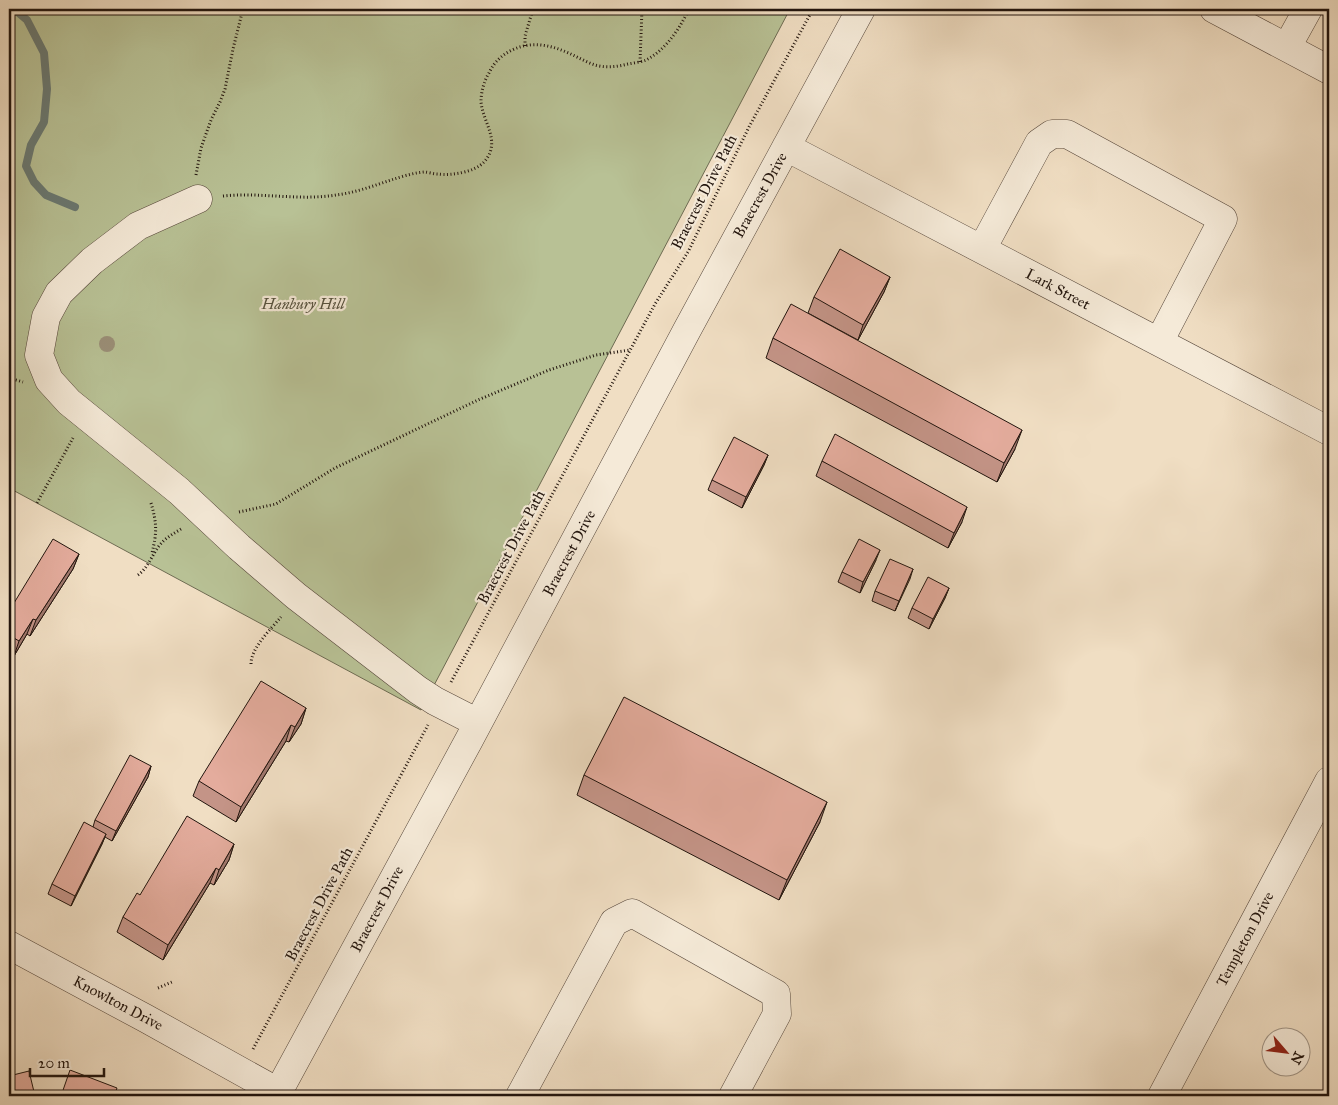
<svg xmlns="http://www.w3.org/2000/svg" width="1338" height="1105" font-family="'IM FELL Great Primer',serif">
  <rect width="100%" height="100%" fill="#f0dec3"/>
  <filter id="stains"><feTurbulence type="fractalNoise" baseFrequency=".004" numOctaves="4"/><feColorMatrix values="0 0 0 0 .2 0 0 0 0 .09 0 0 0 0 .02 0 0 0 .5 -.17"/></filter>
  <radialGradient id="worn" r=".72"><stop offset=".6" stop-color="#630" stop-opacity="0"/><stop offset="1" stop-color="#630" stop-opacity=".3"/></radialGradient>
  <!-- green -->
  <path fill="#b8c195" stroke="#6d6b52" d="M9,9h781l-369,701 -412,-222z"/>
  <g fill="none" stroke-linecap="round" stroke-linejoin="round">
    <!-- stream -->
    <path stroke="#6a7972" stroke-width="8" d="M14,9l13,11 17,33 3,36 -3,33 -13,23 -5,21 8,16 12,13 29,12"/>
    <!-- minor casing -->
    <g stroke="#56473b" stroke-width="29">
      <path id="minor" d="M1214,9l115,61
        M1287,47l21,-38
        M786,147l543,284
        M198,199l-60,27 -46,35 -33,32 -13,24 -7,38 10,25 20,22 110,89 60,56 57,49 122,94 17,11 43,22
        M982,249l57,-106 13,-9h15l156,85 -64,123
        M9,945l136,73 133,74
        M276,1096l193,-356 218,-410 174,-321
        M520,1096l94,-174 18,-9 144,81 1,20 -44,82
        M1162,1096l167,-315"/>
    </g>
    <!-- path -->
    <path stroke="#22150e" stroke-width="3" stroke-dasharray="1 2.5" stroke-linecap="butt" d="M525,46v-10l8,-27
      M640,62l2,-53
      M196,175l5,-27 10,-28 9,-18 5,-13 8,-40 10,-40
      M223,196c37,-4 76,5 113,-1 18,-2 37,-9 55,-15 10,-3 21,-7 33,-8 4,0 9,2 14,2 13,2 37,-2 46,-12 18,-20 -1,-39 -3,-60 0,-10 3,-21 8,-29 5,-11 13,-18 23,-23 23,-11 45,-3 65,7 6,3 12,6 18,8 10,3 22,2 33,-1 6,-1 13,-2 18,-4 20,-10 34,-32 43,-51
      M9,378l14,4
      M37,503l36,-65
      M151,503c6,21 6,29 1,50
      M239,512l37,-8 59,-36 143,-68 71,-30 47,-15 34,-5
      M138,575c10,-7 14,-20 21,-29 6,-8 14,-12 22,-17
      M251,664c0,-16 20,-35 30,-47
      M451,682l204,-378 33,-52 61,-125 64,-118
      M158,988l14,-6
      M253,1049l175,-324"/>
    <!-- minor -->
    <use href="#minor" stroke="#f5ead8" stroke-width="28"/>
  </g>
  <!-- trees -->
  <circle fill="#9b9079" cx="107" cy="344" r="8"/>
  <!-- wall -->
  <path fill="#c49487" stroke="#22150e" d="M890,277l-6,15 -26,48 -50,-27 6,-16z
    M773,338l242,111 -18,33 -231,-124z
    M768,455l-4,10 -22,43 -34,-18 4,-10z
    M822,461l140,61 -14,26 -132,-72z
    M79,554l-6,15 -43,67 -3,-2 -13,22 -5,-3v-51l5,1z
    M876,560l-16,33 -22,-11 4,-10z
    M913,569l-18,42 -23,-10 3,-10z
    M949,588l-4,10 -16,31 -21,-11 4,-10z
    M306,708l-5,16 -12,18 -3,-1 -50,81 -43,-26 6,-15z
    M151,766l-3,11 -36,64 -7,-4 -3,7 -31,62 -23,-12 4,-10 41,-57 2,-7z
    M584,775l236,47 -41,78 -202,-105z
    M234,844l-5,16 -15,25 -4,-2 -47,77 -46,-28 6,-15 17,-22z"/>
  <!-- shaded-wall -->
  <path fill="#a0786e" stroke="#22150e" d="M890,277l-6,15 -26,48 5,-15z
    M1022,430l-7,19 -18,33 7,-19z
    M768,455l-4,10 -22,43 4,-11z
    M967,507l-5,15 -14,26 6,-15z
    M880,550l-4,10 -16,33 3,-11z
    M79,554l-6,15 -43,67 6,-16z
    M913,569l-3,10 -15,32 4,-10z
    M949,588l-4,10 -16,31 4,-10z
    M33,619l-6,15 -13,22 5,-15z
    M306,708l-5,16 -12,18 6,-15z
    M291,725l-5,16 -50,81 5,-15z
    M151,766l-3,11 -36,64 4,-10z
    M827,802l-7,20 -41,78 8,-20z
    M106,834l-4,10 -31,62 4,-10z
    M234,844l-5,16 -15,25 5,-15z
    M216,868l-6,15 -47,77 5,-15z"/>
  <!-- building -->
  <path fill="#e4ac9d" stroke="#22150e" d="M840,249l50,28 -27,48 -49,-28z
    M791,304l231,126 -18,33 -231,-125z
    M835,434l132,73 -13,26 -132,-72z
    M734,437l34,18 -22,42 -34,-17z
    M53,539l26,15 -43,66 -3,-1 -14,22 -10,-6v-33l5,1z
    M859,539l21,11 -17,32 -21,-10z
    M890,559l23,10 -14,32 -24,-10z
    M928,577l21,11 -16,31 -21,-11z
    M261,681l45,27 -11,19 -4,-2 -50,82 -42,-26z
    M624,697l203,105 -40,78 -203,-105z
    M130,755l21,11 -35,65 -21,-11z
    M187,816l47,28 -15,26 -3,-2 -48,77 -45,-28 14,-24 3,2z
    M84,822l22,12 -31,62 -23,-12z
    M70,1070l47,18 -3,8h-53z
    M29,1071l6,25h-26v-20z"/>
  <g text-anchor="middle" stroke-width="4.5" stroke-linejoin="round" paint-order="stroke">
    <!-- street labels -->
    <g font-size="15" fill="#22150e" stroke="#f5ead8">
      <text transform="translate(704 192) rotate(-63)" y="5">Braecrest Drive Path</text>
      <text transform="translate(760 195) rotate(-61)" y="5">Braecrest Drive</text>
      <text transform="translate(1058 289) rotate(28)" y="5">Lark Street</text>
      <text transform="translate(511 547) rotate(-62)" y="5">Braecrest Drive Path</text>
      <text transform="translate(569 553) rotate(-62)" y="5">Braecrest Drive</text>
      <text transform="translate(319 904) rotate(-62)" y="5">Braecrest Drive Path</text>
      <text transform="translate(377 909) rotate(-62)" y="5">Braecrest Drive</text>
      <text transform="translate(1245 939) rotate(-62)" y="5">Templeton Drive</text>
      <text transform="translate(118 1003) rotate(28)" y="5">Knowlton Drive</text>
    </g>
    <!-- park labels -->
    <g font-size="15" font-style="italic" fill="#56513d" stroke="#f5ead8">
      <text x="303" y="309">Hanbury Hill</text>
    </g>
  </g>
  <!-- margin -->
  <rect width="1338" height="1105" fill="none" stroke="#f0dec3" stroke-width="30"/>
  <rect x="10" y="10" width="1318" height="1085" fill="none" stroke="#22150e" stroke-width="2.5"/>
  <rect x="15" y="15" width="1308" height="1075" fill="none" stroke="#22150e"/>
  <!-- north arrow -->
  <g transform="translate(1286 1052) rotate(118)"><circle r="24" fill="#f5ead8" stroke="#a19587"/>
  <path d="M0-4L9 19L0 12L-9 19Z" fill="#8f2418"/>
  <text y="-8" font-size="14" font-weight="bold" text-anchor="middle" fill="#22150e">N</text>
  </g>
  <!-- scale -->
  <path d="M30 1068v8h74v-8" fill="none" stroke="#22150e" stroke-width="2.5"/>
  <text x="38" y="1068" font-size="15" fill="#22150e" stroke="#f5ead8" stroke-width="4" paint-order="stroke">20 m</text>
  <rect width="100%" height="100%" filter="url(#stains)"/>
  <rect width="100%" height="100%" fill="url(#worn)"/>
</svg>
